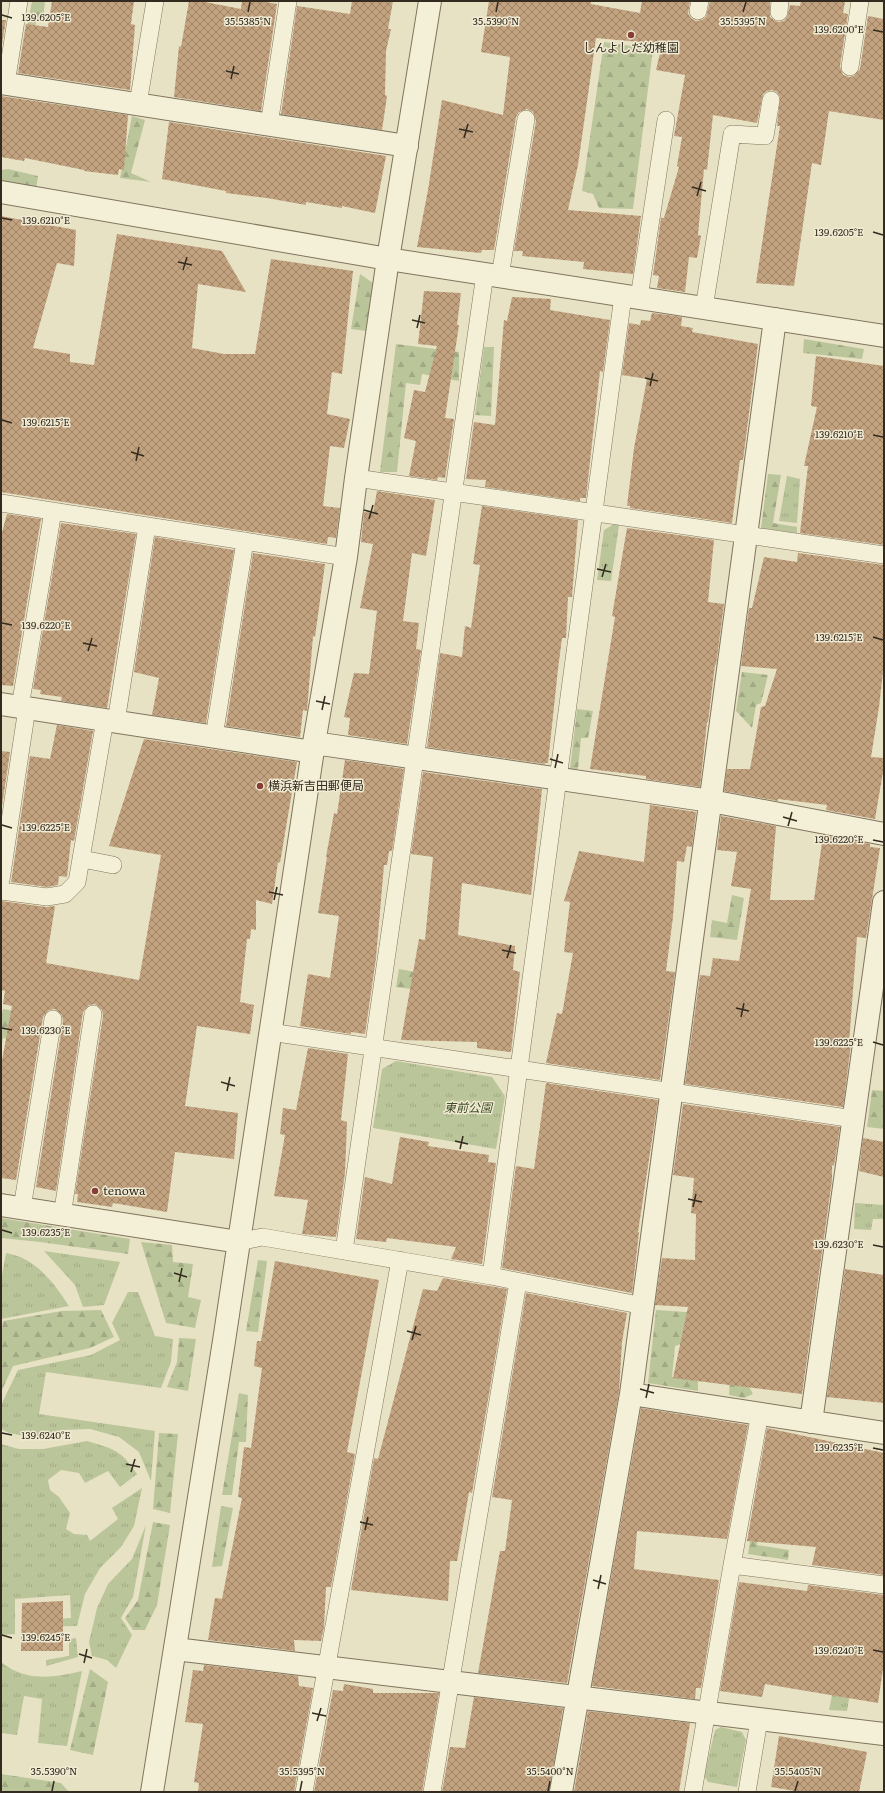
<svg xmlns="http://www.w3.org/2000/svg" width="885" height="1793" font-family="Literata,'Noto Sans JP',serif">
  <defs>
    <pattern id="grass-tufts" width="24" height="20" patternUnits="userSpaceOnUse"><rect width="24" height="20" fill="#bbc59a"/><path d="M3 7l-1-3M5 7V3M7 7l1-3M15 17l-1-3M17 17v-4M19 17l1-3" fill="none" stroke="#a1a984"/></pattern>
    <pattern id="forest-firs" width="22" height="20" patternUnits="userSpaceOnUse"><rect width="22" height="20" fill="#bbc59a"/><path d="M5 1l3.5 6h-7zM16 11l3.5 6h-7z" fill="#a1a984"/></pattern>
    <pattern id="building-cross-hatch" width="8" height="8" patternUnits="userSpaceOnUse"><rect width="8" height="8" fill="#c2a27f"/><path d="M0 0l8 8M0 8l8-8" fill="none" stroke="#9e8467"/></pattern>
  </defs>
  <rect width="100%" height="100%" fill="#e8e2c5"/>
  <!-- grass -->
  <path fill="url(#grass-tufts)" d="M787,476l13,3 -3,44 -18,-2z
    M614,524l5,1 -8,56 -14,-1 7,-50z
    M396,1061l96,16 13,19 -9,53 -123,-21 9,-59z
    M855,1203l29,2v14h-11l-2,11 -17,-1z
    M44,1251l76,11 -16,43 -21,2 -8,-22z
    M6,1253c30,5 47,29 63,53l-68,13v-38z
    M128,1292h10l17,44 18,3 -2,23 -10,26 -115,-16 -7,42 116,17 -4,50 -12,-29 -20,-15 -29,-8 -27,1 -30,7 -24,-4 -8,-4v-24l17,-35 73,-15 29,-15 -8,-17z
    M87,1441c27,8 34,9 50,33l-17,13 -12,-16 -23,12 -6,-10 -18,-3 -13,10 2,10 9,7 11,16 -4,16 8,5 13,1 3,6 28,-22 -6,-11 30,-20 -8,38 -13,21 -21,21 -15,26 -8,32 -45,1 1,-6 38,-3 -1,-23 -55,4v35l-14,1v-191l18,5h24z
    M146,1525l-13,72 -12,21 11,17 -16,33 -9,-8 -15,-4 -3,-14 8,-34 11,-24 24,-25z
    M76,1638l2,19 -32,9v-6l23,-4v-17z
    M840,1655l16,3 -9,53 -18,-1z
    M1,1662c25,20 52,16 81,9l-15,75 -29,-3 4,-44 -18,-3 -7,39 -16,-2z
    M721,1727l21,5 4,8 -9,47 -29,-5 -4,-6 11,-46z"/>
  <!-- forest -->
  <path fill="url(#forest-firs)" d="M32,1h13l-2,19h-7l-5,57 -11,-12z
    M604,42l49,7 -20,160 -34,-1 -6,-14 -11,-3z
    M132,116l13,4 -14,53 20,9 -31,-4z
    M8,169l30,7 -2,14 -35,-4v-16z
    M360,274l13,9 -7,48 -15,-2z
    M804,339l60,10 -2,10 -59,-6z
    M396,344l63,8v29l-37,-7 -2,11 -14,-2 -9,89h-17z
    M484,347h10l-3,69 -16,-1z
    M768,474l13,1 -8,48 24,4v6l-36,-5z
    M742,672l26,3 -7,28 -5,2 -4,23 -16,-17z
    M577,709l16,2 -5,27h-7l-3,31h-8z
    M732,895l12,3 -7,42 -27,-3 2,-17 15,3z
    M399,969l51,9 -2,16 -52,-7z
    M3,1009l36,6 -2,27 -34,-4 -2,11v-31z
    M872,1090l12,1v38l-17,-2z
    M1,1218l129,21 -2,15 -88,-12 -39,-4z
    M141,1242l31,3 1,17 20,2 -5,33 13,3 -6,28 -29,-5z
    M258,1260l9,1 -9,71 -12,-1z
    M101,1310l13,27 -24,11 -77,18 -12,26v-55l2,-16 59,-10z
    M656,1310l75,5 14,64 8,15 -9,4 -15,-3 2,-32 -47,-20 -9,3 -3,31 26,3v11l-50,-8z
    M179,1338l17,1 -8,52 -21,-4 10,-25z
    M239,1393l9,2 -2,47h-7l-7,53h-10z
    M159,1433l19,1 -8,79 -17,-4z
    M757,1498l8,1 -8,46 32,5 -1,10 -40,-6z
    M221,1506l12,2 -11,58 -10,1z
    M153,1522l17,3 -13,80 -12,25h-12l-8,-12 13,-18z
    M90,1669l18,13 -15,73 -23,-5z
    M1,1774l60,9 8,9h-68z"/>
  <!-- building -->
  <path fill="url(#building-cross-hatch)" d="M52,1h82l-3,23 4,1 -5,65 -112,-17 8,-49 22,3z
    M189,1h11l41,8 1,-8h18l17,3 -16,107 -87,-14 5,-51 2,1z
    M352,1h41l-5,28h3l-5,22 -1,44 2,1 -5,34 -101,-16 16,-108 53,8z
    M489,1h102v3l49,9 2,-12h48l-2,13 4,5 4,2 6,-1 4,-3 4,-16h55l5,1v15l4,3 4,2 6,-1 3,-4 3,-12 10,1 1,-5h44l-2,12 5,1 -8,52 3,9 6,2 5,-1 6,-7 8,-53 16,3v101l-55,-9 -8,54 -9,-2 -18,123 -38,-3 24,-157h-3l3,-29 -3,-5 -5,-2 -5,1 -4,3 -6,29 -44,-8 -6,55 -3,-1 -6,66 3,1 -4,22 -8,-1 -4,35 -28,-4 2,-12 -6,-1 8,-57h3l15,-51 -2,-1 5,-29 -8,-1 11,-61 -29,-5 6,-26 -66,-6 -18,127 -10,45 73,6 -8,58 -50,-5 1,-7 -62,-6 1,-5h-9l22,-130 -3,-9 -6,-3 -8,3 -3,5 -22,133h-12l-1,3 -64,-6 11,-57 14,-90 61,15 7,-58 -29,-5z
    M1,20h5l-5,31z
    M1,96l127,19 -4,55 -5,-1 -1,6 -34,-4v-1l-59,-12 -1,3 -23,-4z
    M169,122l217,34 -11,57 -33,-7v2l-36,-6v3l-39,-7 -41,-5v-2l-64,-12z
    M1,216l75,14 -2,36 -17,-3 -24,85 37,6v8l24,3 23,-131 105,17 24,41 -48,-8 -6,64 32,6h31l16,-95 82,12 -11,103 -10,-2 -5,42 23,5 -6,29 -14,-2 -7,60 17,2 -4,30 -8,-1 -1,7 -326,-52z
    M424,291l37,2 -4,32h2l-14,93 9,1 -9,59 -7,-1 -1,3 -28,-4 7,-35 -12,-3 10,-48 11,2 12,-46 -19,-2z
    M512,297l39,2 -1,11 60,10 -7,52 -3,-1 -14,127h-6v3l-95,-14 1,-7 -20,-1 8,-57 21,3 9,-105 3,1z
    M652,313l30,4 -1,9 12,2 -1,4 66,12 -15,116h-3l-8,63 -102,-15v-2h-3l7,-58 13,-69 -25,-4 7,-52 11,2 1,-5 9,1z
    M816,356l68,10v179l-84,-12 8,-67h-4l13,-59 -6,-1z
    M377,491l58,9 -9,56 -14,-3 -9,68 16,2 -3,26 5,1 -14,94 -59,-9 2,-17 -6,-1 10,-44 15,1 8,-63 -17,-3 13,-64 -12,-2 3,-30 9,1z
    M482,506l96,14 -6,77h-4l-2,41h-4l-4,31 -10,94h-3v1l-118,-17 13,-94 22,4 3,-31 6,2 9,-63 -7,-1z
    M7,514l34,5 -28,167 -12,-1v-149z
    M61,523l75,11 -29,174 -46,-7 1,-4 -22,-3 1,-4 -8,-1z
    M627,528l87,12 -6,62 16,2 -8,61h-1l-7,57h-1l-7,65 -54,-8v-3l-56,-7 25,-152 -3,-1z
    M155,537l79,13 -28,173 -54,-8 7,-37 -25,-6z
    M253,553l72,11 -10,73 -2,-1 -6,75 -4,-1 -3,27 -74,-11z
    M798,553l86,12v98l-5,44 -8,50 13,1v8l-9,53 -49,-9 1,-5 -49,-6v2l-54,-10 3,-22h23l11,-62 4,-1 12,-37 -36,-3 8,-58h3l12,-51 33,5z
    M57,725l36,6 -19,110 -3,-1 -4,37 -8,-1 -1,9 -11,2 -36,-5 19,-126 20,3z
    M144,739l153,23 -17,101 -2,-1 -6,42 -16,-4v30l-5,-1 -1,10h-3l-7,63 14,3 -4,29 -53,-8 -12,80 53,7 -4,46 -59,-7 -8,60 -54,-9 -1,4 -35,-5 1,-8h-3l28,-178 -1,-6 -7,-6 -6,1 -6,7 -27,179 -20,-4 27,-166 -1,-6 -7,-6 -6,1 -6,7 -27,163 -15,-2v-112l11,-60 -9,-2 2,-13 -4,-1v-89l45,6 9,-1 -9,57 93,17 22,-125 -52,-9z
    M1,751l9,1 -9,61z
    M345,760l59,9 -12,82h-3l-2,14h-3l-8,93 -11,76 -14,-2v2l-51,-8 8,-52 22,4 9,-62 -21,-3 9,-56h-1l8,-44 3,1z
    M423,772l119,17 -11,106 -69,-12 -4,52 57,11 -2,24 7,2 -9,80 -34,-4v-6l-76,-2 18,-101 6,1 8,-83 -22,-3z
    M650,805l46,7 -4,35 -5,-1 -3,16 -7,-1 -4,56 -7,54 9,1 -15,108 -114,-17 11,-50 5,1 11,-61 -9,-1 6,-50 -6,-1 15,-50 65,11z
    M721,816l55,10 -6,74h44l9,-65 47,9v3l10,1 -14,90 -9,-1 -8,107h2l-8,63 -158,-23 15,-109 10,1 3,-18 26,3 12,-72 -20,-3 6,-34 -20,-2z
    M308,1048l40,6 -7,66 6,2 -2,51 -9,64 -34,-3 6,-34 -34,-4 11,-61 -5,-1 3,-26 13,2z
    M546,1083l112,17 -20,132h1l-7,61 -130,-25 14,-102 18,3z
    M683,1104l157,23 -6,39 -2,-1v15l-30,214 -129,-16 15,-71 -33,-2 7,-47 33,2 1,-46 -5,-1 3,-35 -21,-3z
    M400,1137l29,5 -1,4 61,9 -1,7 8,1 -14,101 -31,-5 5,-12 -69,-9 -1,4 -30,-3 9,-62 27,7z
    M863,1138l21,4v35l-25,-6z
    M275,1261l104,19 -32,172 8,2 -24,133h-5l-2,40 -3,14 -27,-1 1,11 -87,-11 7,-42 7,1 20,-101 -4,-1 6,-50 7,1 11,-80 -8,-2 3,-25h4z
    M845,1269l39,6v128l-57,-6z
    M443,1278l64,11 -35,204 -3,-1 -12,69h-7l-2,40 -97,-11 23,-132 4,1 45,-170 14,2z
    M526,1293l101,20 -5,29 -3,50 -52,291 -89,-10 22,-122h5l7,-51 -20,-3z
    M641,1408l107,17 -21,114 -90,-8 -3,38 85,11 -18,108h-5l-1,11 -103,-13z
    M767,1428l117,25v122l-72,-10 4,-18 -69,-6z
    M739,1582l68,9 1,-6 76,10v67l-6,41 -113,-19 -3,13 -42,-6z
    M63,1601v50h-42l1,-48z
    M204,1665l94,11 1,10 14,2 -19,104h-96l1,-9 -5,-1 9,-58 -18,-2 8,-52 10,1z
    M344,1684l29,5v4h66l-17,99h-108l19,-102 10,1z
    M474,1697l89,11 -14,84h-107l8,-45 15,1z
    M588,1711l102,12 -11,69h-105z
    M779,1736l88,16 -8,40h-58l-30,-5z"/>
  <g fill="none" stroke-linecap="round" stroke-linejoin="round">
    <!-- service casing -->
    <g stroke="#81745d" stroke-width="18">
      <path id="service" d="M698,11l2,-10
        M779,12l1,-11
        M850,67l10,-66
        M6,84l13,-83
        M138,104l17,-103
        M269,125l19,-124
        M500,276l26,-157
        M639,298l27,-178
        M704,308l28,-174 33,2 6,-36
        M356,478l528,77
        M1,503l345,54
        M20,707l33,-196
        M116,722l31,-196
        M214,737l31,-196
        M82,859l31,6
        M1,880l26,-172
        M1,891l46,6 18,-3 12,-12 28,-162
        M270,1032l584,87
        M22,1208l31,-189
        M62,1216l31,-202
        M239,1242l23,-5 229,39 153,30
        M344,1251l141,-977
        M491,1276l132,-980
        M732,1565l152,20
        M304,1792l96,-532
        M432,1792l86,-510
        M693,1792l39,-227 28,-152
        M747,1792l12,-72"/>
    </g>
    <!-- minor casing -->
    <g stroke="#81745d" stroke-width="24">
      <path id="minor" d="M1,83l406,63
        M1,192l387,67 496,77
        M1,704l312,48
        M314,743l397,58 173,33
        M1,1205l238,37
        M631,1394l253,39
        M811,1422l73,-520
        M175,1649l709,85
        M561,1792l70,-398 144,-1075"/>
    </g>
    <!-- tertiary casing -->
    <g stroke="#81745d" stroke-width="24">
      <path id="tertiary" d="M152,1792l72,-451 90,-598 32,-186 10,-79 32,-219 42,-258"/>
    </g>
    <!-- service -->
    <use href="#service" stroke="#f4efd7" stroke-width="17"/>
    <!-- minor -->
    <use href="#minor" stroke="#f4efd7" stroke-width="22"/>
    <!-- tertiary -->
    <use href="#tertiary" stroke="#f4efd7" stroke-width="22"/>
  </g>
  <!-- ticks -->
  <path fill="none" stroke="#332b1f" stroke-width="1.5" d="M248,12l2,-10M496,12l2,-10M743,12l3,-10M2,15l10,3M873,30l10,2M226,71l13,3M231,79l3,-13M459,129l14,3M464,138l4,-14M692,187l14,4M697,196l4,-14M2,218l10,2M873,232l10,3M178,262l14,3M183,270l4,-13M412,320l13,3M417,328l3,-13M645,378l13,3M650,386l3,-13M2,420l10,3M873,435l10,2M131,452l13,4M136,461l3,-14M364,510l14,4M369,519l4,-14M597,569l14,3M602,577l4,-13M2,623l10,2M873,637l10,3M83,643l14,3M88,651l4,-13M316,701l14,3M322,710l3,-14M550,759l13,4M555,768l3,-14M783,817l14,4M2,825l10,3M788,826l4,-14M873,840l10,2M269,892l14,3M274,900l3,-13M502,950l14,3M507,958l4,-13M736,1008l13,3M741,1017l3,-14M2,1028l10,2M873,1042l10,3M221,1082l14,4M227,1091l3,-14M455,1141l13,3M460,1149l3,-13M688,1199l14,3M693,1207l3,-13M2,1230l10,3M873,1245l10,2M174,1273l13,4M179,1282l3,-14M407,1331l14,4M412,1340l4,-14M640,1389l14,4M646,1398l3,-14M2,1433l10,2M873,1448l10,2M126,1464l14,3M131,1472l4,-13M360,1522l13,3M365,1530l3,-13M593,1580l13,4M598,1589l3,-14M2,1635l10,3M873,1650l10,2M79,1654l13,4M84,1663l3,-14M312,1713l14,3M317,1721l4,-13M52,1791l2,-10M300,1791l2,-10M548,1791l2,-10M795,1791l3,-10"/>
  <!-- markers -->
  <g fill="#883e35" stroke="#f1ebd3" stroke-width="1.5">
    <circle cx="631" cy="35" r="4"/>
    <circle cx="260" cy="786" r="4"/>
    <circle cx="95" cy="1191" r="4"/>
  </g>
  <g text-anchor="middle" stroke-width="3" stroke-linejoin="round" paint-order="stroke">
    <!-- poi labels -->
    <g font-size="12" fill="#332b1f" stroke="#f1ebd3" text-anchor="start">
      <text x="631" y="52" text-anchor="middle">しんよしだ幼稚園</text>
      <text x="268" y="790">横浜新吉田郵便局</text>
      <text x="103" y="1195">tenowa</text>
    </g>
    <!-- park labels -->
    <g font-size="12" font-style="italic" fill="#3f4d28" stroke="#f1ebd3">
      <text x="468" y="1112">東前公園</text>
    </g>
  </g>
  <g font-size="10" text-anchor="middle" fill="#332b1f" stroke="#f1ebd3" stroke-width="3" stroke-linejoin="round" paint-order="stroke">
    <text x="46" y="21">139.6205°E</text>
    <text x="496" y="25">35.5390°N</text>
    <text x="743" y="25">35.5395°N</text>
    <text x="248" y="25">35.5385°N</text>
    <text x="839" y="33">139.6200°E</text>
    <text x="46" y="224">139.6210°E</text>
    <text x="839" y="236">139.6205°E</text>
    <text x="46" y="426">139.6215°E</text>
    <text x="839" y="438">139.6210°E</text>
    <text x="46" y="629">139.6220°E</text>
    <text x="839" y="641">139.6215°E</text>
    <text x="46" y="831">139.6225°E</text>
    <text x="839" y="843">139.6220°E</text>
    <text x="46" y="1034">139.6230°E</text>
    <text x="839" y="1046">139.6225°E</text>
    <text x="46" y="1236">139.6235°E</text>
    <text x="839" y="1248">139.6230°E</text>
    <text x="46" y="1439">139.6240°E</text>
    <text x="839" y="1451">139.6235°E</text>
    <text x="46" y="1641">139.6245°E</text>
    <text x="839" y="1654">139.6240°E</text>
    <text x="54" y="1775">35.5390°N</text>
    <text x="302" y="1775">35.5395°N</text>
    <text x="550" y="1775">35.5400°N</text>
    <text x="798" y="1775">35.5405°N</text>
  </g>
  <!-- border -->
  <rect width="885" height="1793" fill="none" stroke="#332b1f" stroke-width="4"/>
</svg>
